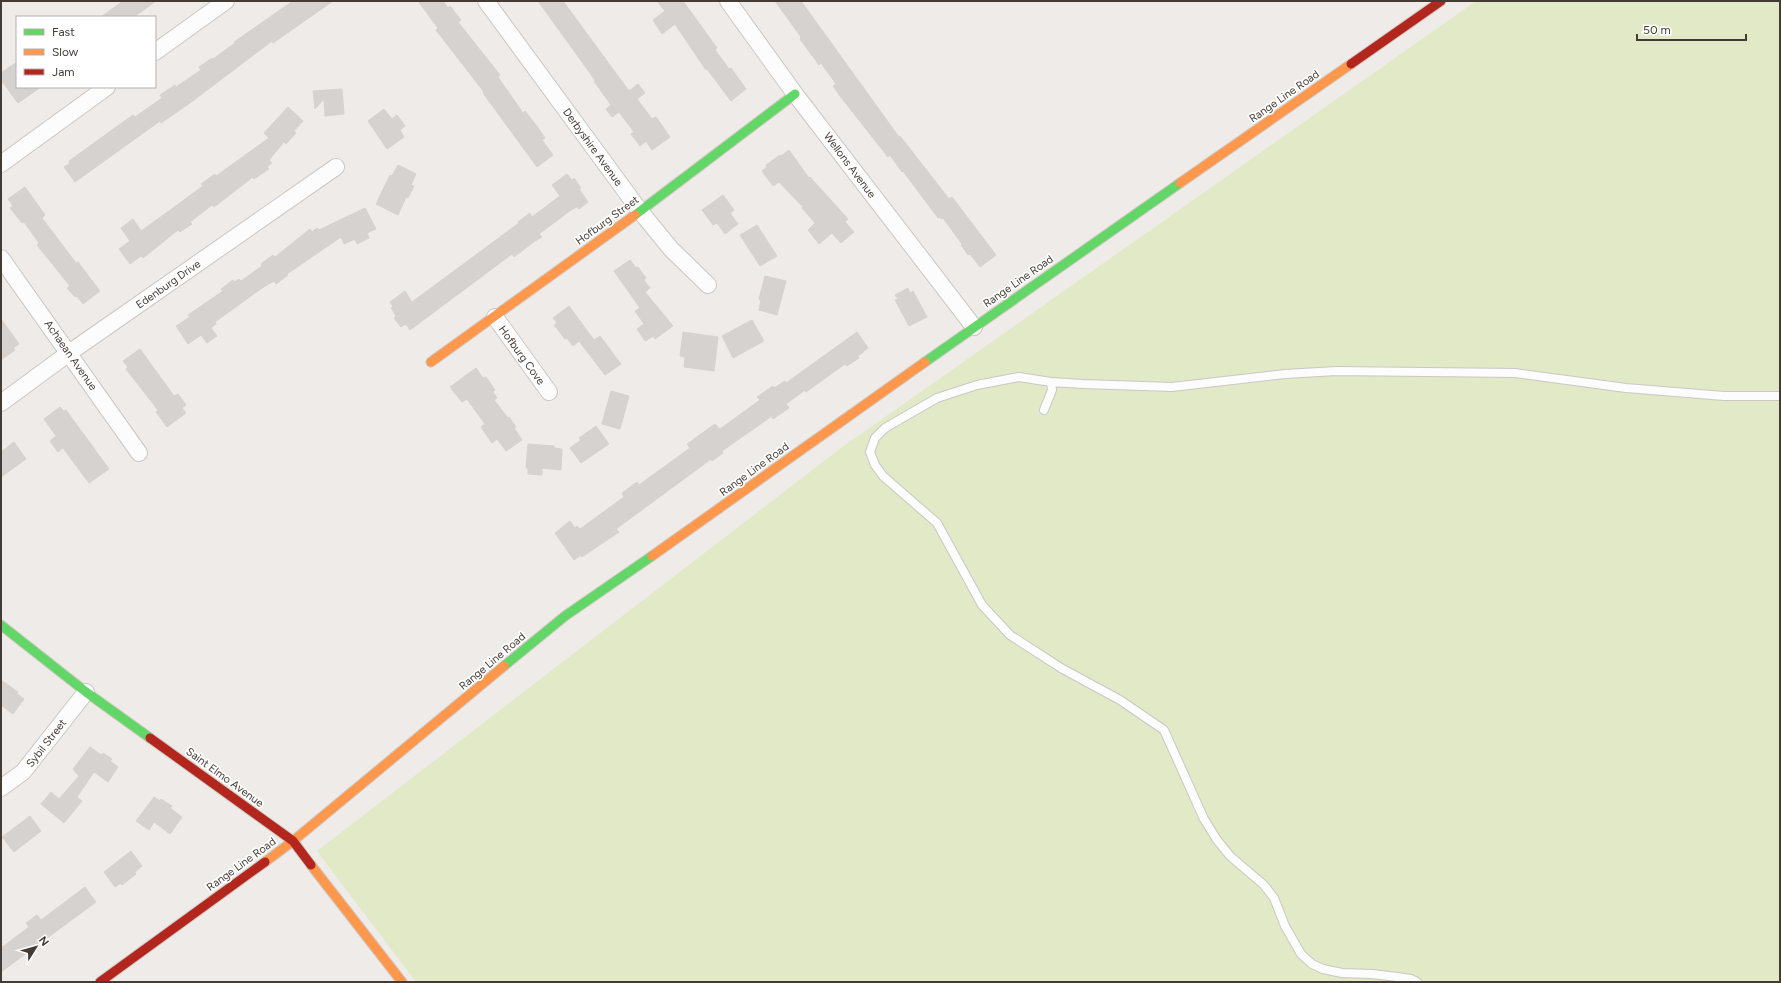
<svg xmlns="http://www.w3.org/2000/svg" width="1781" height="983" font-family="Figtree,sans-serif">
  <rect width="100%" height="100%" fill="#eeebe8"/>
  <!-- green -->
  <path fill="#e1e9c7" d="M1476,1h304v981h-1364l-99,-131 524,-403z"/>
  <!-- building -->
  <path fill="#d6d2cf" stroke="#d7d2ce" d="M123,1h33l-22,16h-33z
    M293,1h40l-60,42 -1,-2 -82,62 -29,20 -1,-2 -85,61 -11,-15 6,-4 -1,-2 64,-46 2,2 27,-19 -2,-3 15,-10 1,2 25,-17 -2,-3 13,-9 1,1 22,-16 -1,-1z
    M418,1h25l5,7 2,-2 11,14 -3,2 42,53 -2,2 25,36 2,-2 11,14 9,13 -3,2 11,15 -16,12 -54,-74 1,-1 -48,-62 2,-2z
    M538,1h25l66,90 9,-7 7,9 -8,6 15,20 4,-2 14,20 -18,13 -6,-9 -6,5 -9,-12 3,-2 -15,-20 -7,5 -6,-8 5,-4 -17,-24 1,-1z
    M657,1h26l34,47 -2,2 14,19 2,-1 15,21 -15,12 -24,-32 -1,1 -31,-46 -13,10 -9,-14 12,-9z
    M775,1h26l98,136 1,-1 49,63 3,-2 44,58 -16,12 -10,-13 -2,1 -7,-10 1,-1 -19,-26 -2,1 -1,-2 -2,1 -35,-47 -1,1 -12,-17 -2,2 -48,-61 -7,-10 3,-2 -15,-21 -2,2 -19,-26 1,-2z
    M17,62v25h24l-23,16 -17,-23v-7z
    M342,89l2,25 -19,2 -1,-17 -9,10 -2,-18z
    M288,107l15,14 -9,10 2,2 -10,11 -2,-2 -15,18 3,3 -5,4 2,2 -15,10 -1,-2 -39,30 -2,-2 -22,17 2,2 -12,8 -2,-2 -35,28 -2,-2 -11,8 -11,-15 11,-8 -9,-13 12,-9 8,12 32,-23 30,-22 -2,-2 14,-10 1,2 53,-38 -5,-5z
    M384,109l8,10 5,-4 8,11 -5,4 4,7 -17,12 -19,-28z
    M789,150l20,28 1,-1 38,42 -3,3 9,10 -13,11 -9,-10 -13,11 -11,-14 7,-7 -13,-15 1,-1 -24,-25 -6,4 -11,-15 5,-4 -1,-2 14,-10 1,1z
    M398,165l18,9 -5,11 3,1 -6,12 -2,-1 -8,18 -22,-11 14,-29 2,1z
    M567,174l5,6 2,-2 7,10 -2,1 9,13 -9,7 -2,-2 -6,3 -32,24 3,3 -7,4 -21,16 -2,-3 -102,76 -4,-6 -5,3 -7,-9 2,-2 -5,-8 2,-2 -3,-4 15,-11 7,11 107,-79 -1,-1 12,-9 2,4 28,-21 -8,-11z
    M25,187l20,28 -3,3 34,45 2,-1 22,29 -17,13 -6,-8 -2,1 -8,-9 3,-2 -33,-41 2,-2 -15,-21 -2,1 -12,-15 3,-2 -5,-7z
    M723,195l11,15 -4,3 8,11 -13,10 -8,-11 -4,2 -11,-15z
    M365,208l11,21 -9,4 2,5 -12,6 -2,-5 -11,5 -3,-7 -54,37 1,1 -12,9 -2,-3 -12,7 -47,34 1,2 -5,4 6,8 -10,7 -6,-8 -13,9 -12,-18 14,-9 -2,-2 35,-24 -2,-2 12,-9 2,2 4,-3 2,2 21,-15 -1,-2 12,-9 2,2 35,-28 2,3 5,-4 2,2z
    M757,225l20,31 -17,10 -20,-31z
    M630,260l6,8 2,-1 8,11 -2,2 6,8 -5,4 28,34 -18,13 -2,-3 -8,5 -8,-12 7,-5 -9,-13 5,-3 -26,-37z
    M765,276l21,5 -9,34 -18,-5 2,-10 -2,-1z
    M908,288l2,5 3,-2 14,26 -18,9 -14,-26 3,-1 -3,-4z
    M569,306l25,34 6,-4 21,28 -16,11 -26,-34 -6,5 -6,-8 -2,1 -11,-14 3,-2 -4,-5z
    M1,319l18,25 -6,4 2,2 -14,10z
    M752,320l12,21 -31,17 -11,-22z
    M683,332l35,5 -4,34 -30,-4 1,-10 -5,-1z
    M857,332l11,16 -10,8 1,2 -12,8 -2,-2 -39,28 -1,-2 -19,14 3,4 -16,11 -1,-3 -50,35 1,2 -11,8 -1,-2 -8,6 -87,64 3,3 -37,25 -1,-2 -7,5 -19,-27 15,-12 5,7 2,-2 3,3 44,-32 -2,-4 15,-11 2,3 51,-37 -3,-4 28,-20 5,5 40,-29 -3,-3 16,-11 1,2 11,-7 1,2z
    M140,349l34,47 4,-2 8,11 -4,3 4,5 -19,14 -11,-15 2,-2 -32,-41 2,-2 -5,-6z
    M476,368l7,10 3,-1 9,13 -2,2 4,6 -3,2 14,18 1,-1 7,10 -2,1 8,12 -16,11 -9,-12 -5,4 -11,-16 4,-3 -18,-25 -5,3 -12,-15z
    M611,391l18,5 -9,33 -18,-5z
    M60,407l4,4 2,-1 43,59 -20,14 -26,-35 -5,4 -8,-11 6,-5 -12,-17z
    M596,426l13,18 -28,19 -11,-15 11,-8 -2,-2z
    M14,442l12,17 -25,18v-25z
    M528,444l26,2v2l8,1 -1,21 -19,-2v7l-14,-1v-6h-2z
    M1,680l17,12 -2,1 8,6 -11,15 -12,-9z
    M90,747l11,8 2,-2 9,6 -2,2 8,6 -10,15 -14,-10 -17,25 5,4 -18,22 -23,-19 10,-12 8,7 20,-23 -6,-7z
    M154,797l6,4 1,-2 11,7 -2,2 12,9 -12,17 -16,-12 -5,8 -13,-9z
    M30,816l11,15 -27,21 -12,-15z
    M131,851l11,15 -7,6 1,2 -14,11 -1,-2 -6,4 -11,-15z
    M85,887l11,15 -95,70v-24l28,-21 -3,-4 11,-8 4,5z"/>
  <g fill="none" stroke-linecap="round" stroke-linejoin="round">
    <!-- lane casing -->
    <g stroke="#cbc7c4" stroke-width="10">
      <path id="lane" d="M1051,382l-32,-5 -42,8 -40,13 -52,30 -10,10 -5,14 5,13 8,11 54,47 45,82 28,30 51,33 59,32 44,30 40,89 13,21 13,16 34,29 10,13 11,28 16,28 11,10 11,5 19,4 30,1 25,3 14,2 6,3
        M1044,410l8,-20 -1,-8 32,2 89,3 113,-13 51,-3 179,2 111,15 98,8h56"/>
    </g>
    <!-- street casing -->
    <g stroke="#cbc7c4" stroke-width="18">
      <path id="street" d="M486,1l154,210 31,38 37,36
        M728,1l67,93 179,233
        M155,52l71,-51
        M1,164l106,-77
        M1,258l138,195
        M495,317l54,75
        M1,403l68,-50 267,-186
        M1,788l22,-16 63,-80"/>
    </g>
    <!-- fast casing -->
    <g stroke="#cfc8c0" stroke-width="11">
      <path id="fast" d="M635,215l160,-121
        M925,362l255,-179
        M1,625l85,67 64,46
        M504,666l61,-50 87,-60"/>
    </g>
    <!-- slow casing -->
    <g stroke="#cfc8c0" stroke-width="11">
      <path id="slow" d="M1180,183l171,-119
        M431,362l204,-147
        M652,556l273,-194
        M265,862l28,-21 211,-175
        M311,865l91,117"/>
    </g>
    <!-- jam casing -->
    <g stroke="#cfc8c0" stroke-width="11">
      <path id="jam" d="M1351,64l90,-63
        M150,738l143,103 18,24
        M100,982l165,-120"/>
    </g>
    <!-- lane -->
    <use href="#lane" stroke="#fcfcfc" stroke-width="8"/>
    <!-- street -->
    <use href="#street" stroke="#fcfcfc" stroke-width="16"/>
    <!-- fast -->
    <use href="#fast" stroke="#63d668" stroke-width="9"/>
    <!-- slow -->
    <use href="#slow" stroke="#ff974d" stroke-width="9"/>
    <!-- jam -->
    <use href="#jam" stroke="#b3261e" stroke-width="9"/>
  </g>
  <g text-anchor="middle" stroke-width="3.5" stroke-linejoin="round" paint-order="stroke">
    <!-- street labels -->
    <g font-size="11" fill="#443b34" stroke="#fff">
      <text transform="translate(1284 96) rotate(-35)" y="4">Range Line Road</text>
      <text transform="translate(593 147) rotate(54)" y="4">Derbyshire Avenue</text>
      <text transform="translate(850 165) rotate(53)" y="4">Wellons Avenue</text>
      <text transform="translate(607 220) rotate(-36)" y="4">Hofburg Street</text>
      <text transform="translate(1018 281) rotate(-35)" y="4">Range Line Road</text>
      <text transform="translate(168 284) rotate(-35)" y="4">Edenburg Drive</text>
      <text transform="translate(71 355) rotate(55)" y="4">Achaean Avenue</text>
      <text transform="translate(522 355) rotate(54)" y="4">Hofburg Cove</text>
      <text transform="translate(754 469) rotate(-36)" y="4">Range Line Road</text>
      <text transform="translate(492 661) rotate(-40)" y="4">Range Line Road</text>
      <text transform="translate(46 743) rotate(-52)" y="4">Sybil Street</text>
      <text transform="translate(225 777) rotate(36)" y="4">Saint Elmo Avenue</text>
      <text transform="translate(241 864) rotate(-36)" y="4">Range Line Road</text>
    </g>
  </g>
  <!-- border -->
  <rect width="1781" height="983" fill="none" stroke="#443b34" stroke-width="4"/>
  <!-- legend -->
  <rect x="16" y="16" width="140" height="72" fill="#ffffff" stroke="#b4b1ae"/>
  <rect x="24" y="29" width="20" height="6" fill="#63d668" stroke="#b4b1ae"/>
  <text x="52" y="36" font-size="12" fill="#443b34">Fast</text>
  <rect x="24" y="49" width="20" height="6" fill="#ff974d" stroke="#b4b1ae"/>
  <text x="52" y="56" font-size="12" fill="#443b34">Slow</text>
  <rect x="24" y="69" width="20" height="6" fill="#b3261e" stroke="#b4b1ae"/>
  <text x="52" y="76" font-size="12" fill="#443b34">Jam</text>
  <!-- north arrow -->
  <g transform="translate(36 947) rotate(53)" stroke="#ffffff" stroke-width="3" paint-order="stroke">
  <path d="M0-3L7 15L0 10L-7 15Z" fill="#443b34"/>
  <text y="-6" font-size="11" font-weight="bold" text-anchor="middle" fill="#443b34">N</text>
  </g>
  <!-- scale -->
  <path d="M1637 34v6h109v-6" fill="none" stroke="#443b34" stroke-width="2"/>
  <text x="1643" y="34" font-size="12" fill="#443b34" stroke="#ffffff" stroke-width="3" paint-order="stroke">50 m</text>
</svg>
